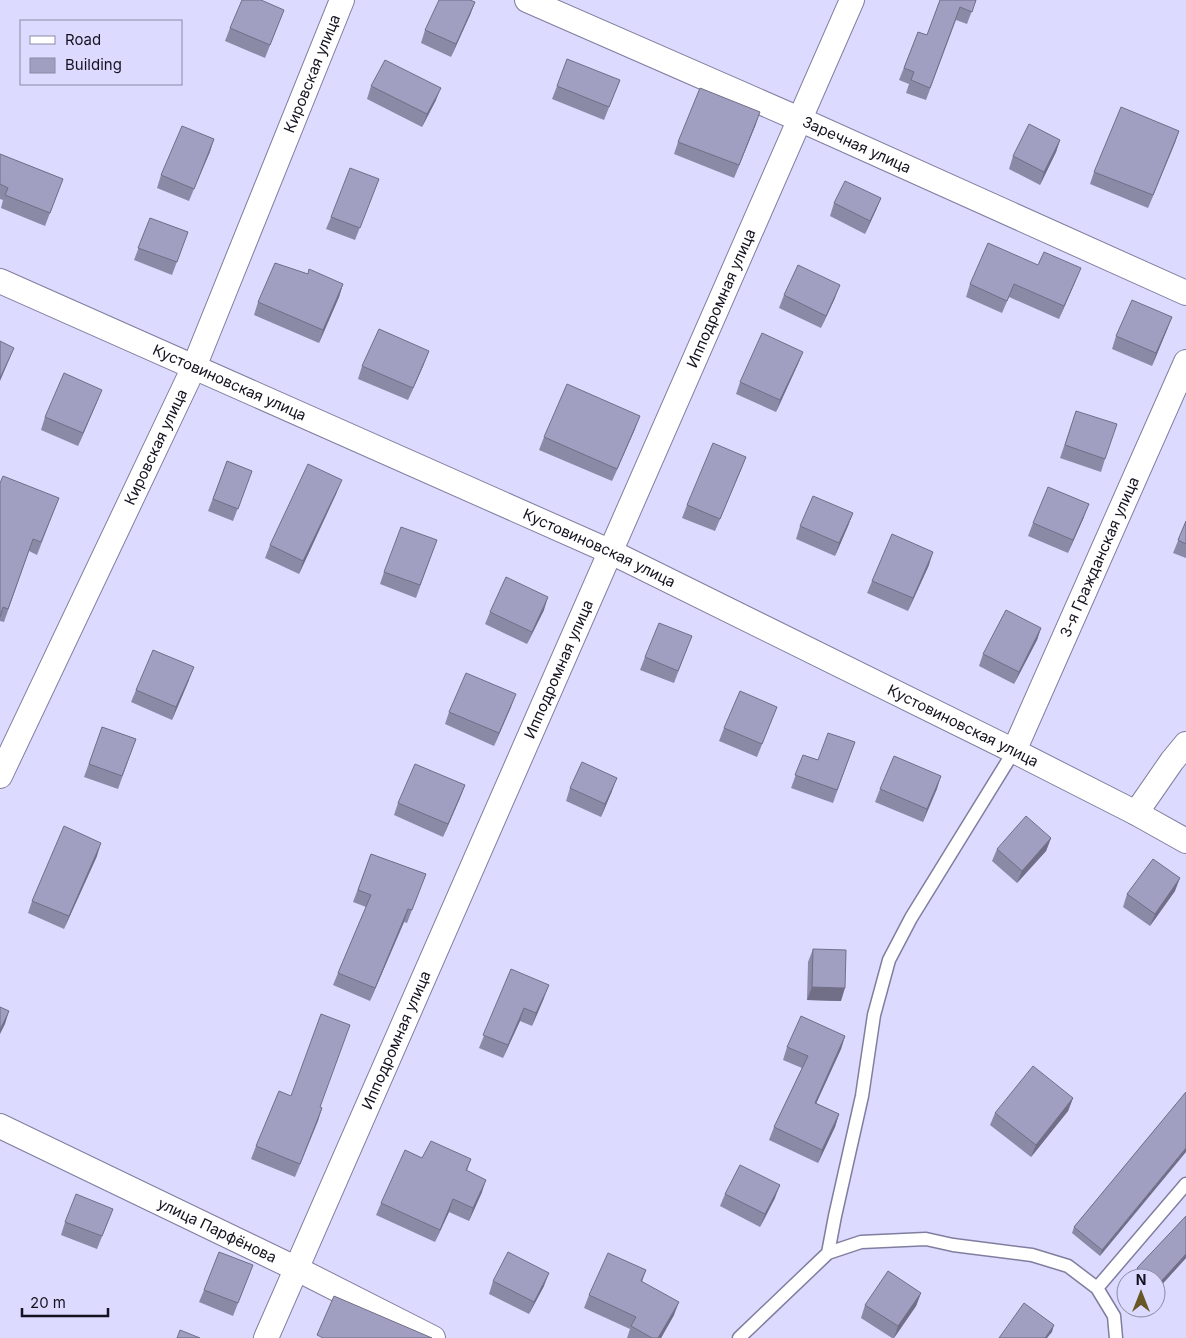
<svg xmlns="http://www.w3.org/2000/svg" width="1186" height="1338" font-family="Inter,sans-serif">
  <rect width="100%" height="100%" fill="#dcdaff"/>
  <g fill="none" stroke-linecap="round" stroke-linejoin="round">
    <!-- service casing -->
    <g stroke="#807e9f" stroke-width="15">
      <path id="service" d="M828,1253l7,-37 27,-120 12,-81 15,-55 22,-42 103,-167
        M1097,1288l17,28 2,22
        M739,1338l89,-85 33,-11 65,-3 27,6 79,10 36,11 29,22 89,-104"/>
    </g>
    <!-- minor casing -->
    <g stroke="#807e9f" stroke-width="26">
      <g id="minor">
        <path id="s1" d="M527,0l272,119 387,174"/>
        <path id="s2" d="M0,281l611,271 403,199 122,62 50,28"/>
        <path id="s3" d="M1014,751l172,-389"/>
        <path id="s4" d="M0,776l194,-409 148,-367"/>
        <path d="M1136,813l36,-52 14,-17"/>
        <path id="s5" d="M0,1126l297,143 136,69"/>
        <path id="s6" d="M266,1338l586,-1338"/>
      </g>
    </g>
    <!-- service -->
    <use href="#service" stroke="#fff" stroke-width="12"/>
    <!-- minor -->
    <use href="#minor" stroke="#fff" stroke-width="24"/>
  </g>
  <!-- wall -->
  <path fill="#8a89a6" d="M940,0h36l-9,24 -11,-4 -30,80 -20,-7 3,-9 -10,-4 19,-48 9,3z
    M475,2l-5,13 -19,42 -30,-14 4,-13z
    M284,10l-19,48 -40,-17 5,-13z
    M620,80l-16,40 -52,-21 5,-13z
    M371,86l65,14 -14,27 -55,-28z
    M756,124l-22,54 -60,-24 4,-12z
    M1179,131l-31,77 -58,-24 4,-12z
    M214,139l-25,62 -32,-13 4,-13z
    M1060,140l-4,12 -16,33 -31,-16 4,-13z
    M0,154l63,25 -18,47 -44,-18 2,-8 -3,-1z
    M379,179l-24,61 -29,-11 5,-12z
    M881,198l-5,12 -11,24 -35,-18 4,-13z
    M150,218l38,14 -16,43 -38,-15z
    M1038,265l38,15 -17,39 -50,-22 -7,16 -36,-16 4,-13z
    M308,274l35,10 -4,13 -20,46 -65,-28 4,-13z
    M784,295l51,3 -14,30 -42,-20z
    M1172,317l-20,49 -40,-17 4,-13z
    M803,352l-5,12 -22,48 -40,-18 4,-12z
    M424,364l-16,36 -50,-21 4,-13z
    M97,402l-19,44 -37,-16 4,-13z
    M1076,411l29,48 -4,13 -41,-14z
    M635,429l-23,52 -73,-31 5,-13z
    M746,457l-31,74 -33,-13 5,-13z
    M227,461l25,10 -19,50 -25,-10z
    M0,483l59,15 -22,57 -8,-4 -25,71 -4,-1z
    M337,492l-38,82 -34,-16 5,-13z
    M853,513l-5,13 -13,30 -39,-17 4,-13z
    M1084,517l-16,36 -40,-17 5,-13z
    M1186,521v37l-13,-5z
    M437,540l-21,58 -36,-14 4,-12z
    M929,565l-21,46 -41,-18 5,-12z
    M544,610l-17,34 -42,-20 5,-12z
    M1041,628l-4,12 -23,44 -35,-18 4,-12z
    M692,636l-18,47 -34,-13 5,-13z
    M189,680l-17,40 -41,-18 5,-12z
    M511,707l-17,39 -49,-22 4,-12z
    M777,707l-20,50 -38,-16 5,-13z
    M102,727l34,12 -18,50 -34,-12z
    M855,742l-22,61 -42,-15 12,-33 15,5z
    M941,776l-18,46 -48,-20 5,-13z
    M465,785l-5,13 -17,39 -49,-22 4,-12z
    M570,788l42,3 -11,26 -35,-16z
    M1051,838l-5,13 -29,32 -25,-22 5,-12z
    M371,854l55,20 -19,49 -3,-1 -34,79 -37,-16 5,-12 28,-66 -13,-5z
    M97,856l-33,73 -36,-16 4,-12z
    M1175,891l-25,35 -27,-19 4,-13z
    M813,949l28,52 -34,-1 1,-38z
    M511,969l33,29 -12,28 -12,-5 -17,37 -24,-10z
    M845,1036l-4,13 -25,54 23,11 -4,13 -17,36 -49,-23 5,-13 28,-59 -19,-8 4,-13z
    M1186,1092l-86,164 -28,-23 2,-6z
    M1073,1098l-5,13 -37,46 -41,-32 5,-12z
    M320,1107l2,1 -27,69 -44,-18 5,-13z
    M471,1159l-4,12 15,21 -13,29 -20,-9 -14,30 -59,-27 5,-12z
    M725,1194l50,4 -15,29 -40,-21z
    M113,1209l-16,40 -36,-14 4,-13z
    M1186,1216v42l-30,33v-13h-18l-4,-3 3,-7z
    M253,1265l-20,51 -34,-14 5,-12z
    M646,1270l-4,12 32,33 -13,23h-34l3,-9 -46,-21 5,-13z
    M493,1281l51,5 -15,28 -40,-20z
    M921,1293l-5,13 -22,32h-2l-31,-20 4,-13z"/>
  <!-- shaded-wall -->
  <path fill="#706f87" d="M475,2l-5,13 -19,42 5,-13z
    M441,88l-5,12 -14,27 5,-13z
    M760,112l-4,12 -22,54 5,-13z
    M1179,131l-4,12 -27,65 5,-13z
    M214,139l-4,13 -21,49 5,-12z
    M1060,140l-4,12 -16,33 4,-13z
    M881,198l-5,12 -11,24 5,-13z
    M1081,268l-5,12 -17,39 5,-13z
    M343,284l-4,13 -20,46 4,-13z
    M840,285l-5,13 -14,30 5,-12z
    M1172,317l-5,13 -15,36 4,-13z
    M14,348l-5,12 -9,21v-3z
    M429,351l-5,13 -16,36 5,-12z
    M803,352l-5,12 -22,48 4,-12z
    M102,390l-5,12 -19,44 5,-13z
    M640,416l-5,13 -23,52 5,-12z
    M746,457l-5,13 -26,61 5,-12z
    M342,480l-5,12 -38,82 4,-13z
    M1089,504l-5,13 -16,36 5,-13z
    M853,513l-5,13 -13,30 4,-13z
    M933,552l-4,13 -21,46 5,-13z
    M548,597l-4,13 -17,34 5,-12z
    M1041,628l-4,12 -23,44 5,-12z
    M194,667l-5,13 -17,40 4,-13z
    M516,694l-5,13 -17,39 5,-13z
    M941,776l-4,13 -14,33 4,-13z
    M617,778l-5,13 -11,26 4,-13z
    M465,785l-5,13 -17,39 5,-13z
    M1051,838l-5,13 -29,32 5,-12z
    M101,843l-4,13 -33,73 5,-13z
    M1180,878l-5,13 -25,35 5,-12z
    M408,909l-4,13 -34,79 5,-13z
    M549,985l-5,13 -12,28 4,-13z
    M812,987l33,1 -4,13 -34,-1z
    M524,1008l-4,13 -17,37 5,-13z
    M9,1011l-4,13 -5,10v-4z
    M845,1036l-4,13 -30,66 4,-12z
    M1073,1098l-5,13 -37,46 5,-12z
    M322,1108l-4,13 -23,56 5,-13z
    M839,1114l-4,13 -17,36 4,-13z
    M1186,1148v4l-86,104 2,-6z
    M486,1180l-4,12 -13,29 4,-13z
    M780,1185l-5,13 -15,29 5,-13z
    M453,1199l-4,13 -14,30 5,-12z
    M1186,1254v4l-30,33v-4z
    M549,1273l-5,13 -15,28 5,-12z
    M921,1293l-5,13 -22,32 4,-12z
    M679,1302l-5,13 -13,23h-3z
    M1054,1325l-2,7 -5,6h-2z"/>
  <!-- building -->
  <path fill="#a09fc1" stroke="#706f87" d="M242,0h19l23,10 -14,35 -40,-17z
    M439,0h31l5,2 -19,42 -31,-14z
    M940,0h36l-4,12 -12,-5 -30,81 -19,-8 3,-8 -10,-4 14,-36 9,3z
    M567,59l53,21 -11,27 -52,-21z
    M385,60l56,28 -14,26 -56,-28z
    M700,88l60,24 -21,53 -61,-23z
    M1121,107l58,24 -26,64 -59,-23z
    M1029,124l31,16 -16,32 -31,-16z
    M182,126l32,13 -20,50 -33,-14z
    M0,154l63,25 -13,34 -45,-18 3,-7 -8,-4z
    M350,168l29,11 -19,49 -29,-11z
    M845,181l36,17 -11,23 -36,-18z
    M150,218l38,14 -11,30 -39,-14z
    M988,243l50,22 6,-13 37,16 -17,38 -50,-22 -7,17 -37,-17z
    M275,263l33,11 1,-5 34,15 -20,46 -65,-28z
    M798,265l42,20 -14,31 -42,-21z
    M1132,300l40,17 -16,36 -40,-17z
    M379,329l50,22 -16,37 -51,-22z
    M762,333l41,19 -23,48 -40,-18z
    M0,341l14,7 -14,30z
    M64,373l38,17 -19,43 -38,-16z
    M567,384l73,32 -23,53 -73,-32z
    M1076,411l41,13 -12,35 -40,-14z
    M713,443l33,14 -26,62 -33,-14z
    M227,461l25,10 -14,38 -25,-10z
    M308,464l34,16 -39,81 -33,-16z
    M3,476l56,22 -18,44 -8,-3 -25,70 -5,-2 -3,10v-134z
    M1048,487l41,17 -16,36 -40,-17z
    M813,496l40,17 -14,30 -39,-17z
    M1186,521v23l-8,-4z
    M401,527l36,13 -17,45 -36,-13z
    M892,534l41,18 -20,46 -41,-17z
    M506,577l42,20 -16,35 -42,-20z
    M1006,610l35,18 -22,44 -36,-18z
    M659,623l33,13 -14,35 -33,-14z
    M153,650l41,17 -18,40 -40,-17z
    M466,673l50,21 -17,39 -50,-21z
    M740,691l37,16 -15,37 -38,-16z
    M102,727l34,12 -14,37 -33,-12z
    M828,733l27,9 -18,48 -42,-15 8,-20 15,5z
    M894,756l47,20 -14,33 -47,-20z
    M582,762l35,16 -12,26 -35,-16z
    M415,764l50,21 -17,39 -50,-21z
    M1026,816l25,22 -29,33 -25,-22z
    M64,826l37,17 -32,73 -37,-15z
    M371,854l55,20 -14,36 -4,-1 -33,79 -37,-15 33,-78 -13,-5z
    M1153,859l27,19 -25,36 -28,-20z
    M813,949l33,1 -1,38 -33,-1z
    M511,969l38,16 -13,28 -12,-5 -16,37 -25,-10z
    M0,1007l9,4 -9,19z
    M321,1014l29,11 -30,82 2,1 -22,56 -44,-18 23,-55 12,5z
    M801,1016l44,20 -30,67 24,11 -17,36 -48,-23 34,-71 -21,-9z
    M1033,1066l40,32 -37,47 -41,-32z
    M1186,1092v56l-84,102 -28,-23z
    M431,1141l40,18 -5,11 20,10 -13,28 -20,-9 -13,31 -59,-27 24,-53 17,8z
    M740,1165l40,20 -15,29 -40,-20z
    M76,1194l37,15 -11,27 -37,-14z
    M1186,1216v38l-30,33v-9h-9l-10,-10z
    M219,1252l34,13 -15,38 -34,-13z
    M508,1252l41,21 -15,29 -41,-21z
    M608,1253l38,17 -5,11 38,21 -21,36h-6l-21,-12 5,-9 -47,-22z
    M888,1271l33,22 -23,33 -33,-21z
    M334,1296l98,42h-109l-6,-3z
    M1024,1303l30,22 -9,13h-46z
    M180,1330l20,8h-23z"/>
  <g text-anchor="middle" stroke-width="4.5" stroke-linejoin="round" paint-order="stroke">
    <!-- street labels -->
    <g font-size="15" fill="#14131f" stroke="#dcdaff">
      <text dy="5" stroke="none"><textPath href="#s4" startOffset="769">Кировская улица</textPath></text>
      <text dy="5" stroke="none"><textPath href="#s1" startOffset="360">Заречная улица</textPath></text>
      <text dy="5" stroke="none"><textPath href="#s6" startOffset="1135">Ипподромная улица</textPath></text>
      <text dy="5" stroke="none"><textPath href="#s2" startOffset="251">Кустовиновская улица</textPath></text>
      <text dy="5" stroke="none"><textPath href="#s4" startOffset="364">Кировская улица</textPath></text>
      <text dy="5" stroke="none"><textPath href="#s2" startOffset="656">Кустовиновская улица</textPath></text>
      <text dy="5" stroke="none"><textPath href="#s3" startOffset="212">3-я Гражданская улица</textPath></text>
      <text dy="5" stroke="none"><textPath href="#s6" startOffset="730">Ипподромная улица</textPath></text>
      <text dy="5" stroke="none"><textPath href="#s2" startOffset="1061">Кустовиновская улица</textPath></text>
      <text dy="5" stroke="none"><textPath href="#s6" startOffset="325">Ипподромная улица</textPath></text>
      <text dy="5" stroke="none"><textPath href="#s5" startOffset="241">улица Парфёнова</textPath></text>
    </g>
  </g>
  <!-- legend -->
  <rect x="20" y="20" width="162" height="65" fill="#dcdaff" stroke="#8c8aa5"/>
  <rect x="30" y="36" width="25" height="8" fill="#ffffff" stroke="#8c8aa5"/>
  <text x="65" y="45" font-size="15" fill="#14131f">Road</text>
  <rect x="30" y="58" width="25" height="15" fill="#a09fc1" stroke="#8c8aa5"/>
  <text x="65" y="70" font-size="15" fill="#14131f">Building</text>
  <!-- north arrow -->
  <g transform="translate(1141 1293)"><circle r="24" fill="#dcdaff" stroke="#8c8aa5"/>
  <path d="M0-4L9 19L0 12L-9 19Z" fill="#685624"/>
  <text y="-8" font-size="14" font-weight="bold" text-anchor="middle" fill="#14131f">N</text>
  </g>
  <!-- scale -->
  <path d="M22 1308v8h86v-8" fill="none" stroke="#14131f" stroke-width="2.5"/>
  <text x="30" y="1308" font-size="15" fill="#14131f" stroke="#dcdaff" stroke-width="4" paint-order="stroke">20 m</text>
</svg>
